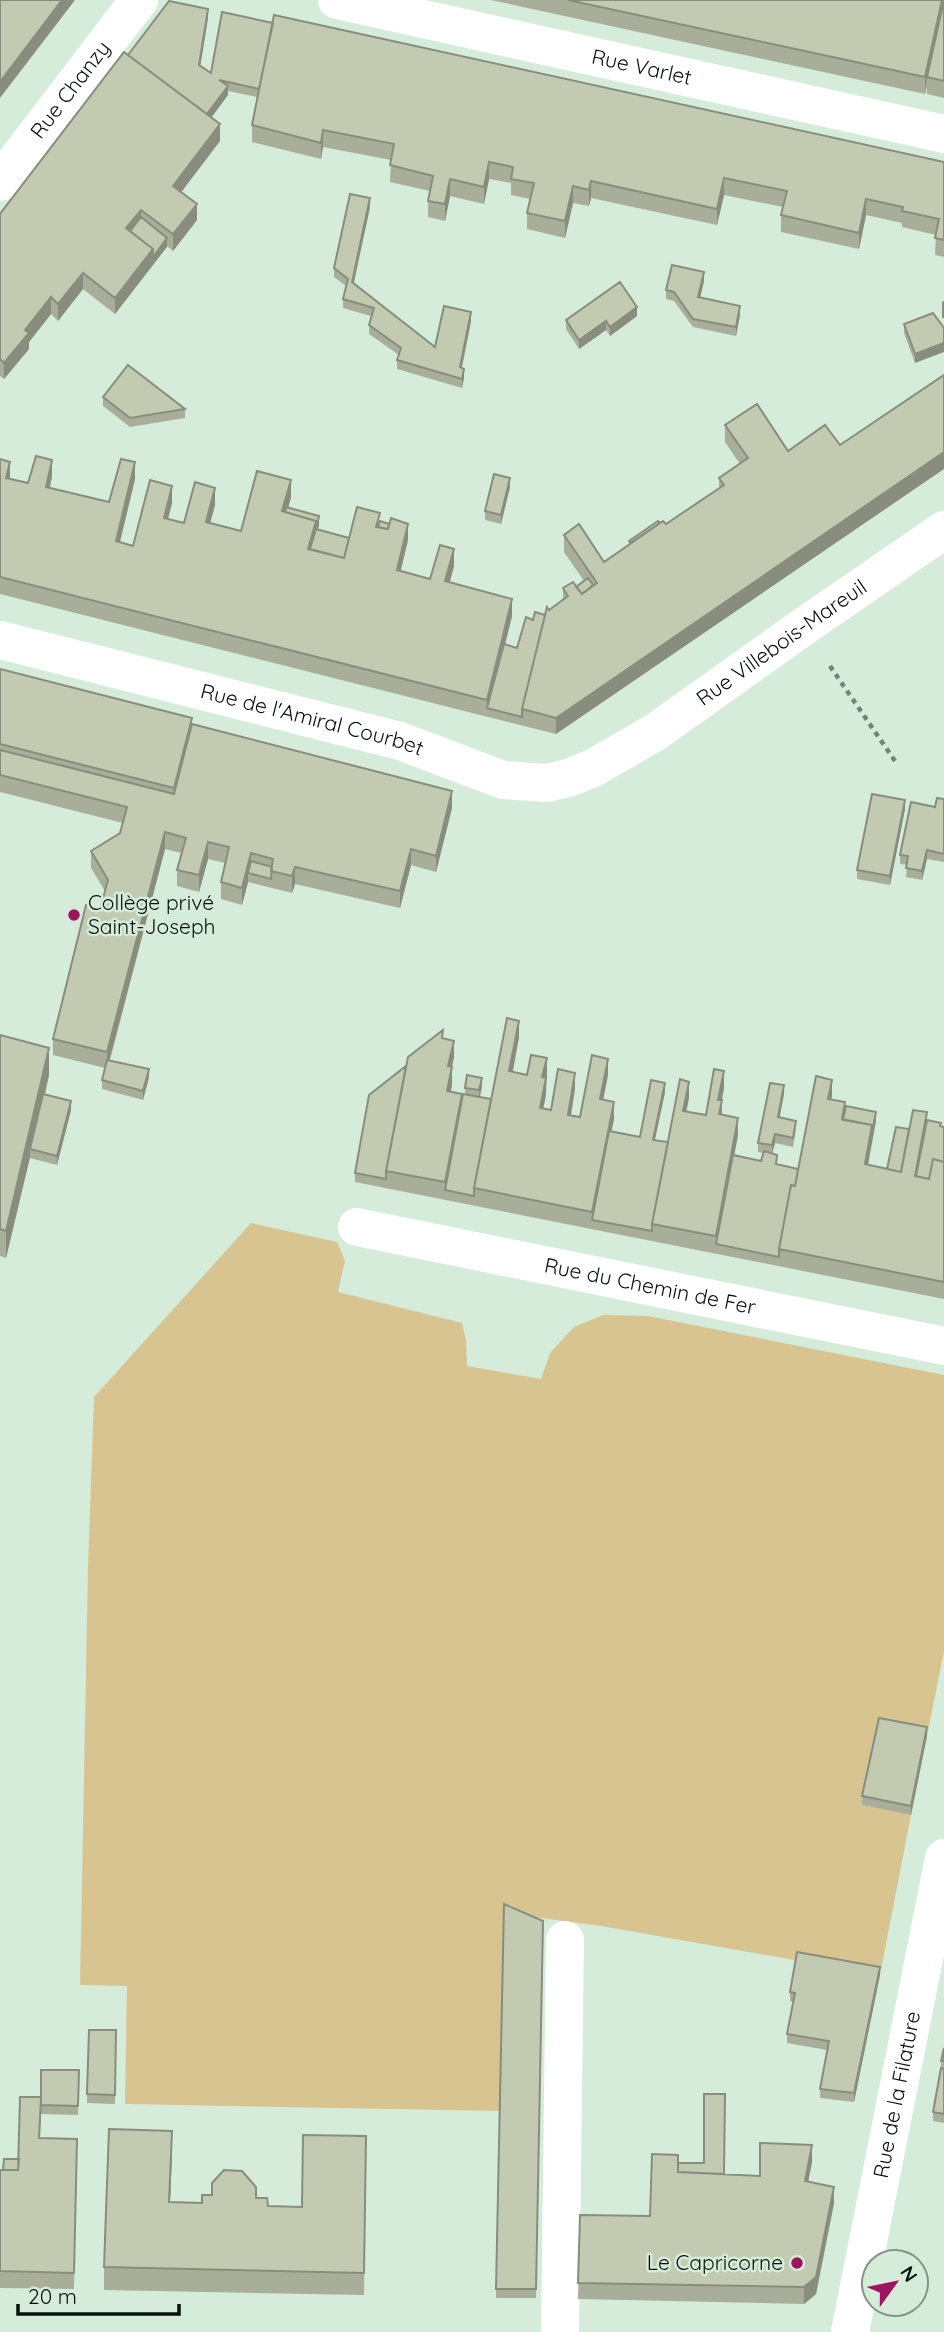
<svg xmlns="http://www.w3.org/2000/svg" width="944" height="2332" font-family="Quicksand,sans-serif">
  <rect width="100%" height="100%" fill="#d5ecda"/>
  <!-- green -->
  <path fill="#d8c491" d="M251,1223l86,19 8,19 -7,31 124,31 4,17 1,26 74,13 9,-26 24,-26 29,-12 45,1 296,59v276l-17,85 -48,-9 -17,78 49,10 -31,160 -279,-49 -97,-13 -4,198 -375,-7 2,-118 -47,-1 8,-418 6,-170z"/>
  <g fill="none" stroke-linecap="round" stroke-linejoin="round">
    <!-- path -->
    <path stroke="#738377" stroke-width="4.5" stroke-dasharray="5 5" stroke-linecap="butt" d="M830,666l65,95"/>
    <!-- minor -->
    <g stroke="#fff" stroke-width="38">
      <path id="s1" d="M337,0l607,134"/>
      <path id="s2" d="M0,182l139,-182"/>
      <path id="s3" d="M0,640l400,101 103,39 44,3 21,-5 25,-10 61,-35 149,-106 141,-97"/>
      <path id="s4" d="M357,1227l587,119"/>
      <path d="M560,2332l5,-392"/>
      <path id="s5" d="M850,2332l94,-474"/>
    </g>
  </g>
  <!-- wall -->
  <path fill="#a8ae99" d="M491,0h453v98l-17,-4v-7l-2,7z
    M208,18l-8,48 11,7 733,89v95l-9,-2 1,-20 -34,-8v-4l-36,-8 -7,34 -78,-17v-17l2,-8 -59,-12 -7,30 -126,-27 -2,8 -16,-3 -8,35 -38,-9v-16l3,-14 -19,-4v-12l-22,-4 -5,25 -34,-8 -5,25 -17,-4v-16l2,-10 -40,-9 1,-22 -68,-13 -2,12 -69,-17v-17l5,-28 -29,-6v4l-17,22 9,24 -39,51 16,28 -24,31 -6,-5 -52,68 -32,-25 -25,32 -7,-7 -22,28v7l-25,30 -4,-3v-162l128,-159z
    M370,207l-16,76 81,64 36,-26 -9,47 2,10 -2,10 -65,-19v-9l2,-5 -30,-21v-9l2,-9 -28,-8v-9l3,-13 -12,-9v-9z
    M704,281l-4,17 40,17 -4,21 -43,-9 -19,-26 -8,-2v-9z
    M933,313l-18,50 -11,-30v-9z
    M637,316l-27,20 -4,-6 -27,19 -13,-20v-9z
    M103,397l82,12v9l-55,9 -27,-21z
    M725,425l63,26 -232,283 -556,-140v-135l10,19 18,5 24,-7 -2,12 59,14 26,-23 -15,63 13,4 39,-43 -4,16 16,4 31,-18 -5,18 31,8 50,-34 -3,10 31,18 -1,4 31,9 31,-17 28,19 -8,31 30,8 24,-13 -4,16 62,34 -7,29 12,3 16,-28 12,-5 4,-5 14,-10v-12l13,-1 8,-6 -20,-29v-17l40,27 25,-17v-4l31,-18 6,1 53,-35v-11l21,-14 -15,-22z
    M510,487l-9,37 -16,-4v-9z
    M0,669l192,55 260,84 -16,64 -25,-7 -11,43 -105,-24 -3,9 -44,-11 -6,23 -21,-6v-17l4,-19 -17,-4 -9,33 -22,-6v-16l4,-17 -16,-4 -55,211 39,17 -6,23 -41,-11v-9l3,-12 -52,-13v-16l47,-130 5,-18 -14,-23v-17l29,-18 3,-10 -123,-31z
    M944,799v63l-17,-3 -5,21 -16,-3 1,-12 -7,-1v-9l35,-48z
    M905,809l-15,76 -33,-6v-9z
    M0,1035l49,40 -4,20 26,15 -14,55 -27,-7v-1l-24,101 -6,-2z
    M519,1037l-6,35 14,3h20l-1,20 -3,14 8,1 24,-21 -4,26 9,2 28,-42 -5,25 11,19 -3,12 29,6 25,-45 -10,48 13,2 21,-44 -3,14 20,3 18,-27 -2,12v15l16,20 -4,20 27,6 2,-8 -5,-1v-9l26,-49 -5,24 17,12 -3,17 -18,-4 -3,10 5,11 21,5 34,-73 -1,3 14,10 31,12 -8,44 19,4 22,-40 18,-9 17,7v172l-589,-117v-9l88,-135 11,19 -2,10v17l-1,8 11,9 3,-7v-6l17,-1 -2,10 11,2z
    M927,1736l-16,79 -49,-10v-9z
    M504,1904l39,26 -7,368h-40z
    M880,1975l-26,127 -34,-4v-9l7,-39 -40,-7v-9l6,-32 -3,-1v-9z
    M89,2030h27l-1,74 -28,-1z
    M944,2048v75l-11,-2v-9l8,-44v-7z
    M79,2070l-1,45 -37,-1 -1,24 37,1 -3,150 -74,-1v-118h3l16,-11 22,-62z
    M366,2136l-2,159 -260,-5v-23l68,-114 -2,49 32,1 54,-5 12,8 34,1z
    M812,2162l-4,20 26,21 -18,91 -12,10 -226,-5 2,-84 70,1 28,-53 46,11 36,2z"/>
  <!-- shaded-wall -->
  <path fill="#888d7d" d="M62,0h13l-75,98v-16z
    M942,0h2l-17,77 -2,17v-17z
    M208,9v9l-9,56v-9z
    M228,86v9l-25,34v-9z
    M220,124v17l-47,62v-17z
    M323,130v17l-2,12v-16z
    M489,162v17l-5,25v-17z
    M724,178v17l-7,30v-16z
    M450,179v17l-5,25v-17z
    M591,181v17l-2,8v-16z
    M573,186v17l-8,35v-17z
    M370,198v9l-18,83v-8z
    M866,199v16l-7,34v-16z
    M197,204v16l-24,31v-17z
    M141,210v16l-15,10v-8z
    M167,238v9l-52,67v-16l38,-49z
    M704,272v9l-6,25v-9z
    M83,273v16l-25,32v-17z
    M51,297v17l-22,28v7l-25,30v-16l21,-33z
    M944,301v17h-2v-16z
    M740,306v9l-4,21v-9z
    M637,307v9l-27,20v-9z
    M471,312v9l-11,54v-8z
    M606,321v9l-27,19v-9z
    M944,343v9l-29,11v-9z
    M464,369v9l-2,10v-9z
    M944,452v17l-388,265v-16z
    M52,460v16l-6,28v-17z
    M10,462v17l-4,-1z
    M135,462v17l-19,79v-17z
    M510,478v9l-9,37v-9z
    M291,480v17l-6,23 -3,-9z
    M172,486v17l-8,31v-16z
    M215,488v17l-9,33v-16z
    M319,516v9l-9,32 -2,-8 8,-28z
    M408,524v16l-11,47v-17z
    M454,549v17l-9,32v-17z
    M512,599v17l-23,92h-2v-8z
    M192,718v23l-18,70v-23z
    M452,791v17l-16,64v-16z
    M905,800v9l-15,76v-9z
    M165,832v17l-58,220v-17z
    M208,842v17l-9,33v-17z
    M411,849v16l-11,43v-17z
    M927,850v9l-5,21v-9z
    M251,853v17l-3,3v9l-6,23v-17z
    M295,867v17l-3,9v-17z
    M519,1021v16l-8,42 -2,-8z
    M454,1041v16l-6,26v-17z
    M49,1048v27l-18,75 -1,-1v8l-24,101v-27z
    M547,1058v17l-5,19v-17z
    M608,1059v16l-8,41v-17z
    M452,1067v17l-5,24v-17z
    M149,1069v8l-6,23v-9z
    M724,1071v17l-3,14 1,-2v17l-3,14 -1,-31z
    M575,1073v16l-7,43v-17z
    M482,1078v9l-3,12v-9z
    M546,1078v17l-6,30v-17z
    M832,1080v16l-4,20v-17z
    M689,1082v16l-6,30v-17z
    M665,1083v9l-12,56v-8z
    M784,1085v9l-6,32v-9z
    M462,1094v16l-17,80v-8z
    M71,1101v9l-14,55v-9z
    M614,1102v17l-20,101h-2v9v-17z
    M876,1112v9l-4,21 -7,39v-17z
    M927,1112v17l-12,55v-8z
    M738,1118v17l-20,109h-2v-8z
    M775,1134v9l-3,11v-9z
    M927,1727v9l-16,79v-9z
    M880,1967v8l-26,127v-9z
    M172,2131v22l-3,72v-23z
    M812,2145v17l-7,36v-17z
    M834,2187v16l-18,91 -12,10v-17z"/>
  <!-- building -->
  <path fill="#c3cab2" stroke="#888d7d" stroke-width="2" d="M0,0h62l-62,82z
    M568,0h374l-17,77z
    M944,0v81l-17,-4z
    M169,1l39,8 -9,56 12,8 11,-61 51,11 -14,66 -40,-9 9,6 -21,28 -79,-59z
    M274,15l670,147v78l-9,-2 4,-19 -37,-8 1,-4 -37,-8 -7,34 -78,-18 6,-24 -63,-13 -7,31 -126,-28 -2,9 -16,-4 -8,35 -38,-8 7,-30 -23,-4 2,-12 -24,-5 -5,25 -34,-8 -5,25 -17,-3 5,-25 -43,-11 4,-21 -71,-14 -2,13 -69,-18z
    M124,52l96,72 -47,62 24,18 -24,30 -32,-24 -15,18 27,21 -38,49 -32,-25 -25,31 -7,-7 -26,33 4,3 -25,30 -4,-4v-145z
    M350,194l20,4 -18,84 83,65 9,-41 27,6 -11,55 4,2 -2,10 -65,-19 4,-12 -32,-23 5,-17 -31,-9 5,-20 -14,-11z
    M141,217l26,21 -14,19v-8l-23,-18z
    M672,265l32,7 -6,25 42,9 -4,21 -43,-8 -19,-27 -8,-2z
    M620,282l17,25 -27,20 -4,-6 -27,19 -13,-20z
    M933,313l11,15v15l-29,11 -11,-30z
    M128,365l57,44 -55,9 -27,-21z
    M944,375v77l-388,266 -34,-9 25,-102 2,3 19,-14 -5,-8 10,-6 9,12 15,-11 -33,-48 15,-11 25,38 59,-41 3,3 58,-39 -5,-7 29,-20 -23,-33 32,-21 31,47 37,-26 15,20z
    M36,456l16,4 -6,27 63,15 12,-43 14,3 -19,79 17,5 17,-66 22,6 -8,32 20,5 11,-41 20,6 -9,34 35,9 16,-60 34,9 -9,31 34,10 -8,28 36,9 13,-51 23,6 -4,14 12,2 3,-11 17,6 -11,46 33,9 10,-34 14,4 -9,32 67,18 -25,101 -487,-123v-118l10,3 -4,16 22,5z
    M494,474l16,4 -9,37 -16,-4z
    M286,507l33,9 -3,13v-8l-31,-9z
    M380,521l9,3 -1,5 -10,-2z
    M658,521l2,2 -30,20 -1,-2z
    M316,529l33,9 -5,20 -34,-9z
    M588,578l5,7 -11,9 -6,-7z
    M535,612l10,3 -23,94v8l-35,-9 17,-64 13,4 9,-31 7,3z
    M0,669l192,49 -18,70 -174,-44z
    M192,724l260,67 -16,65 -25,-7 -11,42 -105,-24 -3,9 -21,-5 2,-12 -22,-6 -9,35 -21,-6 8,-35 -21,-5 -9,33 -22,-5 9,-32 -21,-6 -58,220 -54,-13 33,-134 14,4 8,-29 -17,-29 29,-18 7,-26 -127,-32v-25l174,44z
    M872,794l33,6 -15,76 -33,-6z
    M937,798l7,1v55l-17,-4 -5,21 -16,-3 2,-12 -8,-1 11,-53 24,5z
    M251,861l21,6 -1,12 -23,-6z
    M507,1018l12,3 -10,50 18,4 4,-20 16,3 -5,19 4,1 -6,30 11,2 7,-41 17,4 -7,42 12,2 12,-62 16,4 -8,40 14,3 -22,110 -118,-24z
    M443,1030l-1,8 12,3 -6,25 4,1 -5,24 15,3 -17,88 -59,-11 22,-114z
    M0,1035l49,13 -43,183 -6,-2z
    M107,1060l42,9 -6,22 -41,-11z
    M406,1066l-20,105v8l-31,-6 14,-78z
    M714,1069l10,2 -6,29h4l-3,14 19,4 -22,118 -64,-12 28,-145 9,3 -6,29 23,4z
    M467,1075l15,3 -3,12 -14,-2z
    M816,1076l16,4 -4,19 17,3 -3,17 30,6 -7,39 36,8 12,-62 14,2 -12,64 14,3 4,-20 11,3v120l-165,-33 12,-64 4,1z
    M651,1080l14,3 -12,57 15,2 -16,82v7l-60,-11 17,-89 31,6z
    M770,1083l14,2 -6,32 18,4 -3,17 -18,-4 -3,11 -14,-2z
    M43,1094l28,7 -14,55 -27,-7z
    M463,1094l28,5 -17,89v8l-29,-6z
    M846,1106l30,6 -4,21v-8l-29,-5z
    M927,1120l14,3 -1,3 4,1v35l-11,-3 -4,20 -13,-3z
    M896,1127l13,2 -8,43 -14,-3z
    M764,1151l13,4 -1,9 22,5 -3,17 -4,-1 -12,64v8l-63,-13 17,-89 28,6z
    M879,1718l48,9 -16,79 -49,-10z
    M504,1904l39,17 -7,368h-40z
    M797,1952l83,15 -26,126 -34,-4 9,-48 -42,-7 8,-41 -5,-1z
    M89,2030h27l-1,65 -28,-1z
    M944,2048v13h-3z
    M941,2068l3,1v45l-11,-2z
    M41,2070h38l-1,36 -37,-1z
    M704,2094h21l-1,80 -46,-2v-9h26z
    M20,2097h21l-2,41 38,1 -3,134 -74,-2v-101h18z
    M109,2129l63,2 -3,71 33,1v-8h10v-12l12,-13 18,1 14,16v11h11l1,8 34,1 1,-72 63,1 -2,137 -260,-6z
    M760,2143l52,2 -7,36 29,6 -18,90 -12,10 -226,-4 2,-68 70,1 2,-62 26,1v17l82,4z
    M4,2159h15l-1,11h-15z"/>
  <!-- markers -->
  <g fill="#9f1461" stroke="#d5ecda" stroke-width="2.5">
    <circle cx="74" cy="915" r="7"/>
    <circle cx="797" cy="2263" r="7"/>
  </g>
  <g text-anchor="middle" stroke-width="5" stroke-linejoin="round" paint-order="stroke">
    <!-- street labels -->
    <g font-size="21" fill="#09110b" stroke="#d5ecda">
      <text dy="7" stroke="none"><textPath href="#s1" startOffset="312">Rue Varlet</textPath></text>
      <text dy="7" stroke="none"><textPath href="#s2" startOffset="116">Rue Chanzy</textPath></text>
      <text dy="7" stroke="none"><textPath href="#s3" startOffset="842">Rue Villebois-Mareuil</textPath></text>
      <text dy="7" stroke="none"><textPath href="#s3" startOffset="322">Rue de l'Amiral Courbet</textPath></text>
      <text dy="7" stroke="none"><textPath href="#s4" startOffset="299">Rue du Chemin de Fer</textPath></text>
      <text dy="7" stroke="none"><textPath href="#s5" startOffset="242">Rue de la Filature</textPath></text>
    </g>
    <!-- poi labels -->
    <g font-size="21" fill="#09110b" stroke="#d5ecda" text-anchor="start">
      <text x="88" y="910">Collège privé<tspan x="88" dy="24">Saint-Joseph</tspan></text>
      <text x="783" y="2270" text-anchor="end">Le Capricorne</text>
    </g>
  </g>
  <!-- north arrow -->
  <g transform="translate(895 2283) rotate(57)"><circle r="33" fill="#d5ecda" stroke="#839487" stroke-width="2"/>
  <path d="M0-5L12 26L0 18L-12 26Z" fill="#9f1461"/>
  <text y="-10" font-size="19" font-weight="bold" text-anchor="middle" fill="#09110b">N</text>
  </g>
  <!-- scale -->
  <path d="M18 2304v10h161v-10" fill="none" stroke="#09110b" stroke-width="3.5"/>
  <text x="28" y="2304" font-size="21" fill="#09110b" stroke="#d5ecda" stroke-width="5" paint-order="stroke">20 m</text>
</svg>
